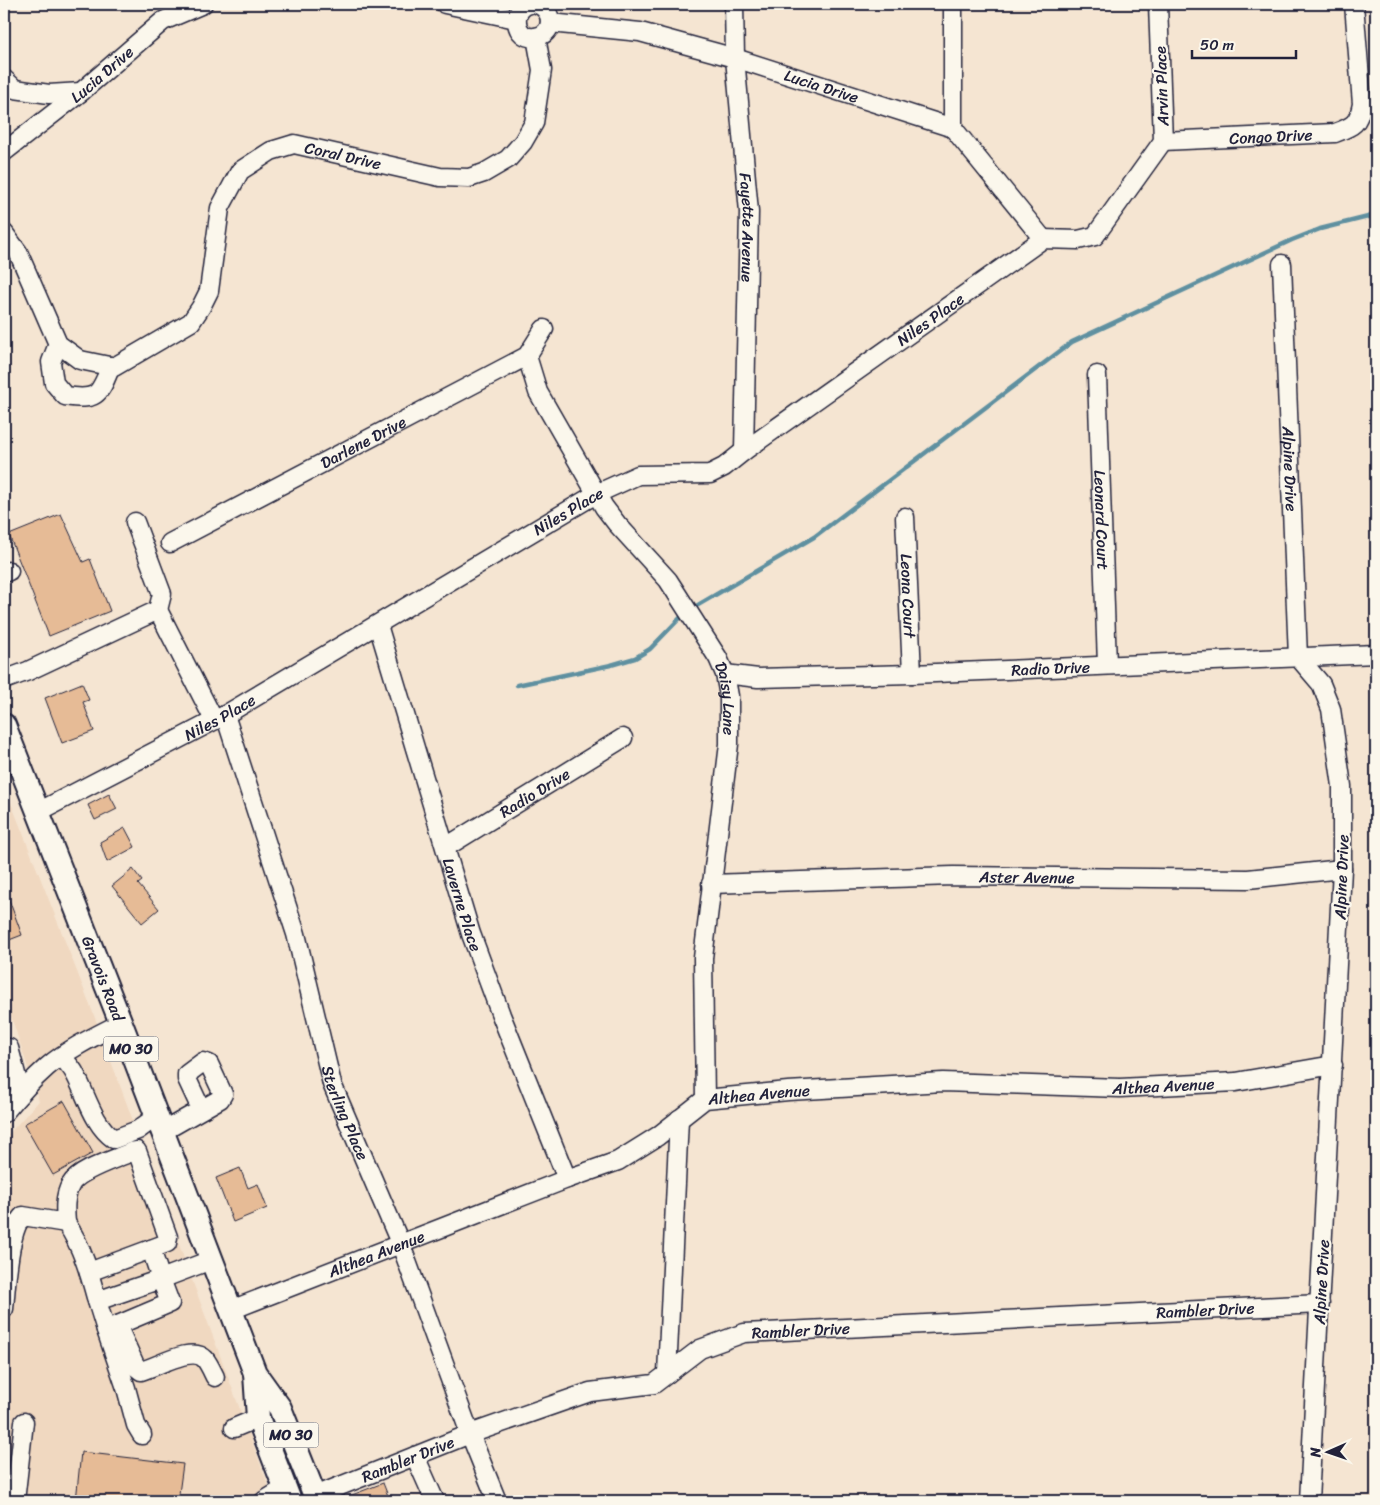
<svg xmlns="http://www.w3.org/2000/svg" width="1380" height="1505" font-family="Sriracha,sans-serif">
  <rect width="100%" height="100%" fill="#f5e5d2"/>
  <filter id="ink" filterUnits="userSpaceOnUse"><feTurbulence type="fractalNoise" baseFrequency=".02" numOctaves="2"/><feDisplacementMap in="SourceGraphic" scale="10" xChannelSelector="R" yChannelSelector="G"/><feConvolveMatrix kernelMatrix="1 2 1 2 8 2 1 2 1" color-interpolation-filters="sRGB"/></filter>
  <g filter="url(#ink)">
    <!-- built -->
    <path fill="#f0d8c0" d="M4,785l88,225 182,491h-270v-362l35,-38 -35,-106z"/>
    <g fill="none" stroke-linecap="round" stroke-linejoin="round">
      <!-- stream -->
      <path stroke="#5f90a0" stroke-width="4.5" d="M698,605l116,-68 258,-195 220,-102 28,-11 56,-14
        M517,685l94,-20 24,-7 15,-9 30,-31"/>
    </g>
    <!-- building -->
    <path fill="#e6bb96" stroke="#22223b" d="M61,514l22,48 7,-3 20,52 -61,25 -40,-101z
      M82,683l7,17 -6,2 11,29 -32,12 -17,-45z
      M109,794l8,15 -22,11 -7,-15z
      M125,828l10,19 -28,15 -7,-20z
      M133,869l9,12 -4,3 21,25 -17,14 -30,-37z
      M5,889l17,46 -18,7v-52z
      M64,1101l29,52 -40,22 -29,-51z
      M240,1168l8,20 10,-4 9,24 -34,14 -17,-44z
      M81,1452l102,12 -5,37h-102z
      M383,1483l7,18h-51v-1z"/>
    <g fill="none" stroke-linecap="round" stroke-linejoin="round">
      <!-- minor casing -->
      <g stroke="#22223b" stroke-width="21">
        <g id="minor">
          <path d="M445,4l71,15"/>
          <path d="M530,4c-20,5 -16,36 5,33 20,-2 19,-27 2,-33"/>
          <path id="s1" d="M734,4l1,54 14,154 -5,239"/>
          <path d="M953,4v124"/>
          <path id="s2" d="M550,23l90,9 95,26 218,70 90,111"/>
          <path d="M4,79l11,10 34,5 32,-2"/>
          <path id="s3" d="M1163,141l172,-8c19,-7 23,-9 27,-29l-8,-100"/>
          <path id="s4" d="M4,152l77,-60 82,-71 40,-17"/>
          <path id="s5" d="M4,233l14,19 40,92 22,16 34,7 77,-45 10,-15 8,-16 11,-83 20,-37 31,-20 23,-7 146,33 29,1 15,-5 24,-14 15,-17 11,-19 8,-53 -6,-33"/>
          <path id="s6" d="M1282,264l16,393 23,27 10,25 11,77v83l-33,632"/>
          <path d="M58,344l-7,18 3,21 11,13c33,5 34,-1 46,-30"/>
          <path id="s7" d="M527,356l11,36 66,115 13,17 51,56 50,78 7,16 4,22v48l-26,214 2,141"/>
          <path id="s8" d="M1097,375l10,290"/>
          <path id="s9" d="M905,517l7,157"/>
          <path d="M135,522l27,72 -4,16"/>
          <path id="s10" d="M170,543l357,-187 17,-27"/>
          <path d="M4,573l5,-2"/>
          <path id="s11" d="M378,625l93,309 30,81 66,164"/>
          <path id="s12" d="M725,674l33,4 154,-4 464,-20"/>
          <path d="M4,680l24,-9 130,-61 56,110"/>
          <path id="s13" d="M225,715l71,219 36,150 69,161 69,189 27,67"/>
          <path id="s14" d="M38,812l187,-97 371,-221 42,-19 72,-1 14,-7 20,-16 299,-212 35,1 17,-4 68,-95 -5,-137"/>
          <path id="s15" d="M446,847l177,-109"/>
          <path id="s16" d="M711,884l242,-8 295,3 94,-10"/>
          <path d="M4,1048h5l12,45"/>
          <path d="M62,1056c4,6 9,11 12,16 12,21 19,53 40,67l24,-9 19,-14"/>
          <path d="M4,1113c13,-16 27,-32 43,-46 21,-18 48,-31 74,-44"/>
          <path d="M162,1132l58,-33 3,-5 -14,-30 -6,-2 -16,12v5l14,30"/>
          <path d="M66,1223c-1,-13 -2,-27 5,-39 8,-14 45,-25 60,-32l6,-1 31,86 -1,6 -78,29"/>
          <path d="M151,1249l10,30 50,-19"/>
          <path d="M97,1301l9,29"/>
          <path d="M4,1309c2,-21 4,-79 19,-93l43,7c16,23 24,52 31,78l64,-22 9,24 -64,27 20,58 10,37 6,10"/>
          <path id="s17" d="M231,1310l336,-131 51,-18 40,-25 47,-37 83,-8 155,-9 177,6 116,-6 97,-17"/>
          <path d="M117,1325l19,42 5,4c16,-4 51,-26 64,-12 4,5 7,12 10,18"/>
          <path d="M667,1374l12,-255"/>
          <path d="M234,1428l24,-10"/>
          <path d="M415,1456l20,45"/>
          <path id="s18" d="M315,1496l155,-62 120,-42 64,-8 46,-35 44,-16 576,-29"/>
          <path d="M15,1501l9,-79"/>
          <path d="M264,1501l21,-13"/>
        </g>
      </g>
      <!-- major casing -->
      <g stroke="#22223b" stroke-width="26">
        <g id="major">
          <path id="s19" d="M4,725l117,298 134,350 25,35 37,93"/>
          <path d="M255,1374l3,44 32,83"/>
        </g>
      </g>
      <!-- minor -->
      <use href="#minor" stroke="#fbf7ec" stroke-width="18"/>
      <!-- major -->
      <use href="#major" stroke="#fbf7ec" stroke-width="22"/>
    </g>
  </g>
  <g text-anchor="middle" stroke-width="4.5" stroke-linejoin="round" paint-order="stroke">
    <!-- shield labels -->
    <g fill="#fbf7ec" stroke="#636270" stroke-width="1">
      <rect x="103.5" y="1036.5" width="55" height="25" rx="4"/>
      <rect x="263.5" y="1422.5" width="55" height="25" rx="4"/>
    </g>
    <g font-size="15" font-weight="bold" fill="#22223b">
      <text x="131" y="1054">MO 30</text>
      <text x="291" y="1440">MO 30</text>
    </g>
    <!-- street labels -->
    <g font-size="16" fill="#22223b" stroke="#fbf7ec">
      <text dy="6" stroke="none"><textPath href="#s4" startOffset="125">Lucia Drive</textPath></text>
      <text dy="6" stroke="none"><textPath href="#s2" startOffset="280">Lucia Drive</textPath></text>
      <text transform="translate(1161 86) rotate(-92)" y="6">Arvin Place</text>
      <text dy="6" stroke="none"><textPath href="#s3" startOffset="108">Congo Drive</textPath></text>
      <text dy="6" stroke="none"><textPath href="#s5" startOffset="548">Coral Drive</textPath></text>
      <text dy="6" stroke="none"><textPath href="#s1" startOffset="224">Fayette Avenue</textPath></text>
      <text dy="6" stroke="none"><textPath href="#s14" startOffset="1030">Niles Place</textPath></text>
      <text dy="6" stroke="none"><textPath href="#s10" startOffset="218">Darlene Drive</textPath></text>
      <text dy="6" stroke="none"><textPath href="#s6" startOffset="205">Alpine Drive</textPath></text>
      <text dy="6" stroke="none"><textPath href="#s14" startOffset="610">Niles Place</textPath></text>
      <text dy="6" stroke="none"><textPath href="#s8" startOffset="145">Leonard Court</textPath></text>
      <text dy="6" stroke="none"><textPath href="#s9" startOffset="79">Leona Court</textPath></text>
      <text dy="6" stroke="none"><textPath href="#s12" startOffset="326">Radio Drive</textPath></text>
      <text dy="6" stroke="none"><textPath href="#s7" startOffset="402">Daisy Lane</textPath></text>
      <text dy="6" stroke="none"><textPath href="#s14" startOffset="205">Niles Place</textPath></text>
      <text dy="6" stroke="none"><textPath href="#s15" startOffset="104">Radio Drive</textPath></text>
      <text dy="6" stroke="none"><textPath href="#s16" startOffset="316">Aster Avenue</textPath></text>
      <text transform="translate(1341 877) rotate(-88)" y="6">Alpine Drive</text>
      <text dy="6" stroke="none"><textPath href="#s11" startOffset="292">Laverne Place</textPath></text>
      <text dy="6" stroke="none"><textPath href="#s19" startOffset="272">Gravois Road</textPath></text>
      <text dy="6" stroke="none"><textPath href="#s17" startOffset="981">Althea Avenue</textPath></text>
      <text dy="6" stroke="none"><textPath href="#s17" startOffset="576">Althea Avenue</textPath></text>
      <text dy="6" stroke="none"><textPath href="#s13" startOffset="416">Sterling Place</textPath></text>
      <text dy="6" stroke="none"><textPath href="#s17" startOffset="156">Althea Avenue</textPath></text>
      <text transform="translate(1321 1282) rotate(-87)" y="6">Alpine Drive</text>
      <text dy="6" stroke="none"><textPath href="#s18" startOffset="925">Rambler Drive</textPath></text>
      <text dy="6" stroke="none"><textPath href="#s18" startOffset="520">Rambler Drive</textPath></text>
      <text dy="6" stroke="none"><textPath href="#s18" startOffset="100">Rambler Drive</textPath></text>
    </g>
  </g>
  <!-- margin -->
  <rect width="1380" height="1505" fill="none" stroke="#fbf7ec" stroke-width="20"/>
  <rect x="10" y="10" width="1360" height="1485" fill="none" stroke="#22223b" stroke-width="2" filter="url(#ink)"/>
  <!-- north arrow -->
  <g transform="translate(1328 1452) rotate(268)" stroke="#fbf7ec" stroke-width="4" paint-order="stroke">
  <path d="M0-4L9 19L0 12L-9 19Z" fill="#22223b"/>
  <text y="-8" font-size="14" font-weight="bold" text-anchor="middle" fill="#22223b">N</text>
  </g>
  <!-- scale -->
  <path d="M1192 50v8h104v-8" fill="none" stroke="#22223b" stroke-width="2.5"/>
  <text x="1200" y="50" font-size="15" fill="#22223b" stroke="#fbf7ec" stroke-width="4" paint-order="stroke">50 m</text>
</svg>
